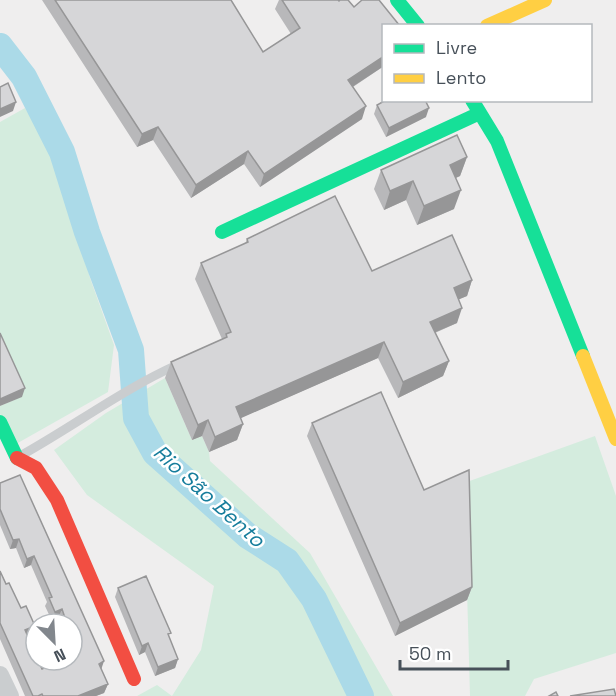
<svg xmlns="http://www.w3.org/2000/svg" width="616" height="696" font-family="'Space Grotesk',sans-serif">
  <rect width="100%" height="100%" fill="#efeeee"/>
  <!-- green -->
  <path fill="#d4ecde" d="M25,108l18,28 31,81 16,61 24,67 -6,47 -92,52 -16,-30v-8l21,-9 -21,-48v-227z
    M165,378l27,62 10,-4 7,16 1,9 100,92 83,143h-221l29,-46 13,-64 -127,-91 -33,-45 52,-37z
    M595,436l21,60v157l-82,26 -9,17h-55l-6,-213z
    M157,685l15,11h-35z"/>
  <g fill="none" stroke-linecap="round" stroke-linejoin="round">
    <!-- river -->
    <path stroke="#abdae8" stroke-width="26" d="M0,46l24,31 38,75 25,80 44,118 5,68 19,35 93,83 39,25 27,38 47,97"/>
    <!-- lane -->
    <path stroke="#cacdcf" stroke-width="9" d="M20,456c54,-30 103,-67 159,-92"/>
    <!-- street -->
    <path stroke="#cacdcf" stroke-width="18" d="M0,675l10,21"/>
    <!-- fast -->
    <path stroke="#16e098" stroke-width="14" d="M397,0l21,26
      M472,100l25,41 86,215
      M222,232l258,-119
      M0,422l17,36"/>
    <!-- slow -->
    <path stroke="#ffcf43" stroke-width="14" d="M487,26l58,-26
      M583,356l33,83"/>
    <!-- jam -->
    <path stroke="#f24e42" stroke-width="14" d="M17,458l19,10 21,32 77,179"/>
  </g>
  <!-- wall -->
  <path fill="#b8b8ba" d="M42,0h189l32,52 28,-18 -16,-25 4,-9h59l46,66 -31,21 9,32 -102,68 -16,-23 -53,34 -38,-58 -16,7z
    M377,105l49,12 -40,20 -12,-23z
    M467,157l-7,19 -5,2 -1,31 -37,16 -11,-25 -22,10 -10,-21 7,-19z
    M247,239l125,32 100,9 -5,16 -8,3 -2,24 -22,10 14,28 -6,15 -45,22 -20,-40 -138,60 3,6 -6,16 -28,12 -7,-16 -10,4 -27,-62 6,-16 51,-23 -27,-60 6,-16 44,-19z
    M312,423l112,67 48,97 -5,13 -72,36 -88,-200z
    M0,483l101,186 7,15 -4,9 -8,3h-71l-25,-57v-68l32,64 -4,1 14,33 30,-9v-36h-11l-3,-6 -6,3 -7,-15 2,-4 -16,-37 -7,3 -8,-20 -6,1 -10,-24z
    M118,588l51,50 9,21 -3,9 -20,8 -10,-24 -6,3 -24,-58z"/>
  <!-- shaded-wall -->
  <path fill="#969697" d="M384,56v10l-41,27 5,-13z
    M16,102l-3,9 -13,6v-8z
    M366,106l-4,13 -102,68 4,-13z
    M429,108l-3,9 -40,20 3,-9z
    M158,127l-5,13 -16,7 5,-13z
    M248,151l-4,13 -53,34 5,-13z
    M467,157l-7,19 -17,8 7,-19z
    M413,181l-7,19 -22,10 6,-19z
    M461,190l-7,19 -37,16 7,-19z
    M472,280l-5,16 -19,8 6,-16z
    M462,308l-5,15 -33,14 6,-15z
    M384,342l-6,16 -148,65 6,-16z
    M449,361l-6,15 -45,22 5,-16z
    M25,388l-3,9 -22,9v-7z
    M208,420l-6,16 -10,4 6,-15z
    M243,424l-6,16 -28,12 6,-15z
    M19,539l-3,9 -6,1 3,-9z
    M34,556l-3,9 -7,3 3,-9z
    M472,587l-5,13 -72,36 5,-13z
    M62,609l-4,9 -6,3 3,-9z
    M35,626l-3,9 -10,3 3,-8z
    M148,643l-3,9 -6,3 3,-9z
    M178,659l-3,9 -20,8 3,-9z
    M104,661l-3,9 -2,-6z
    M108,684l-4,9 -8,3h-18z"/>
  <!-- building -->
  <path fill="#d6d6d8" stroke="#969697" stroke-width="1.5" d="M55,0h176l32,52 37,-24 -18,-28h56l1,1 1,-1h8l6,7 8,-7h17l21,26h-16v30l-36,24 18,26 -102,68 -16,-23 -52,34 -38,-58 -16,7z
    M8,83l8,19 -16,7v-22z
    M386,100h39l4,8 -40,20 -12,-23z
    M457,135l10,22 -17,8 11,25 -37,16 -11,-25 -23,10 -9,-21z
    M335,196l37,75 80,-36 20,45 -18,8 8,20 -32,14 19,39 -46,21 -19,-40 -148,65 7,17 -28,13 -7,-17 -10,5 -27,-63 56,-25 -1,-3 5,-2 -30,-69 47,-21 -1,-3z
    M0,333l25,55 -25,11z
    M381,392l43,98 45,-20 3,117 -72,36 -88,-200z
    M20,475l84,186 -5,3 9,20 -30,12h-35l-1,-2 -4,2h-5l-33,-73v-52l6,13 3,-1 12,25 5,-2 9,20 -10,4 11,25v5h2l4,9 21,-9h9l1,-4 -1,-2v-30h-5l-5,-15 -7,3 -6,-14 3,-1 -18,-41 -7,3 -8,-20 -6,1 -13,-31v-26z
    M146,576l25,57 -3,1 10,25 -20,8 -10,-24 -6,3 -24,-58z
    M614,689l2,7h-46z
    M556,692l2,4h-9z"/>
  <g text-anchor="middle" stroke-width="5" stroke-linejoin="round" paint-order="stroke">
    <!-- water labels -->
    <g font-size="21" font-style="italic" fill="#167d9c" stroke="#fff">
      <text transform="translate(209 496) rotate(42)" y="7">Rio São Bento</text>
    </g>
  </g>
  <!-- legend -->
  <rect x="382" y="24" width="210" height="78" fill="#ffffff" stroke="#b5b9bd" stroke-width="1.5"/>
  <rect x="394" y="44" width="30" height="9" fill="#16e098" stroke="#b5b9bd" stroke-width="1.5"/>
  <text x="436" y="54" font-size="18" fill="#475059">Livre</text>
  <rect x="394" y="74" width="30" height="9" fill="#ffcf43" stroke="#b5b9bd" stroke-width="1.5"/>
  <text x="436" y="84" font-size="18" fill="#475059">Lento</text>
  <!-- north arrow -->
  <g transform="translate(54 642) rotate(156)"><circle r="28" fill="#ffffff" stroke="#b5b9bd" stroke-width="1.5"/>
  <path d="M0-4.5L10 22L0 15L-10 22Z" fill="#82878d"/>
  <text y="-9" font-size="16" font-weight="bold" text-anchor="middle" fill="#475059">N</text>
  </g>
  <!-- scale -->
  <path d="M400 660v9h108v-9" fill="none" stroke="#475059" stroke-width="3"/>
  <text x="409" y="660" font-size="18" fill="#475059" stroke="#ffffff" stroke-width="4.5" paint-order="stroke">50 m</text>
</svg>
